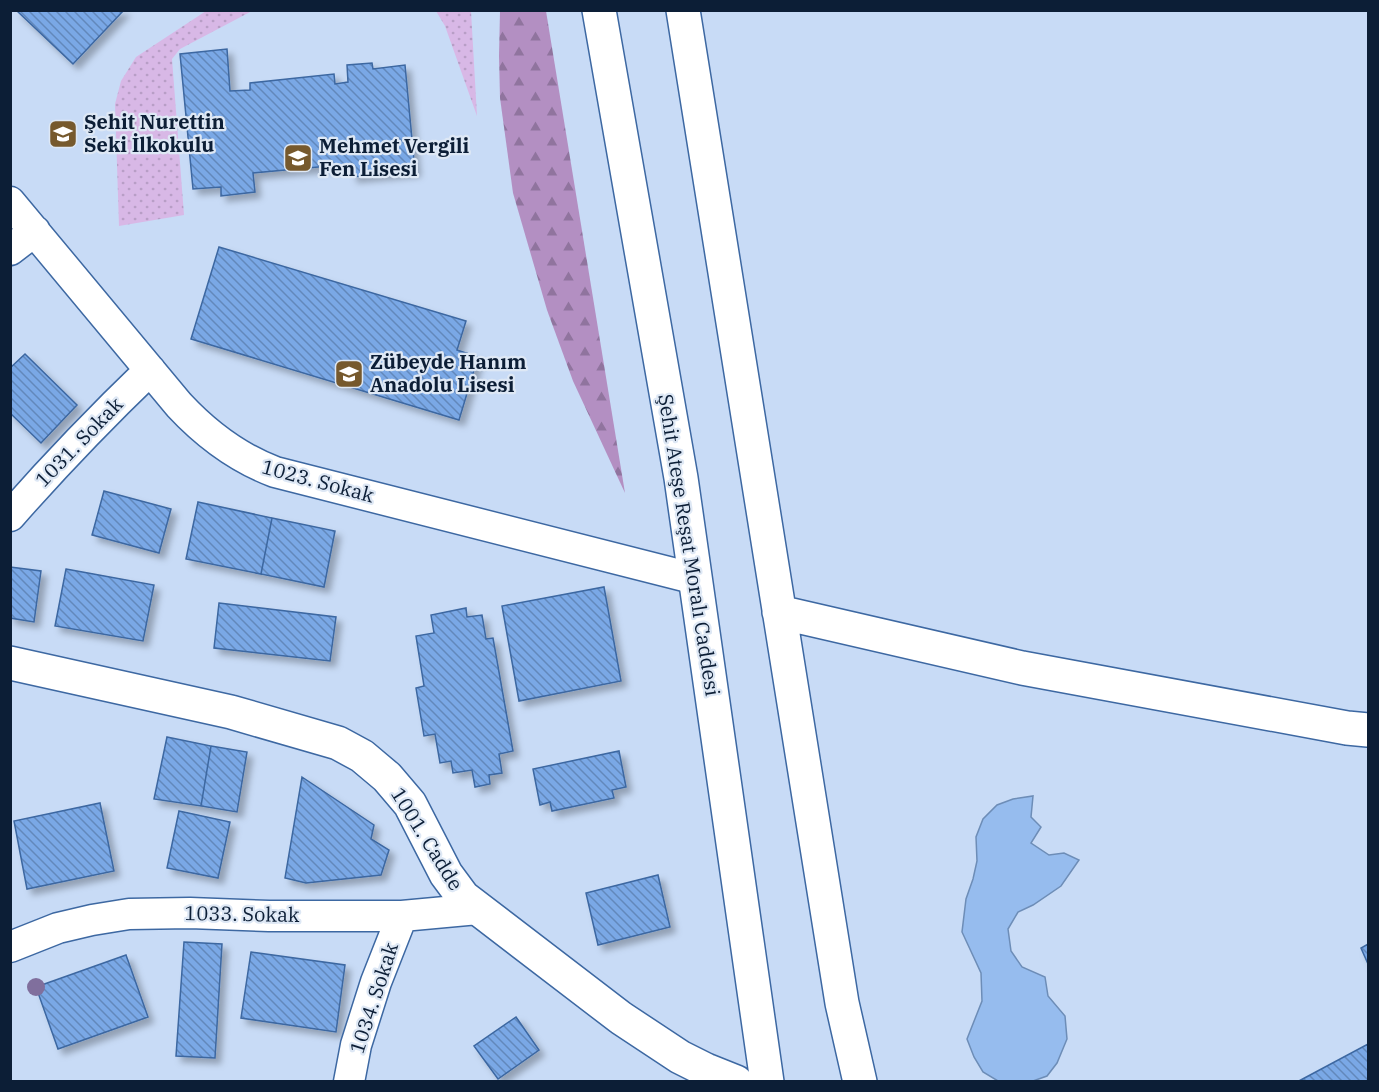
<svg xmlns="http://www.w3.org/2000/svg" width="1379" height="1092" font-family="'IBM Plex Serif',serif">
  <defs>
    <pattern id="grass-dots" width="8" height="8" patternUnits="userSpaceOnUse" patternTransform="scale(1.5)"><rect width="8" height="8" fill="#d8b8e6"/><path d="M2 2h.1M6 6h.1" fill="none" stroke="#b89ec6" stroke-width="1.8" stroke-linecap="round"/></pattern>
    <pattern id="forest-firs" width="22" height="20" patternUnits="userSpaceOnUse" patternTransform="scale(1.5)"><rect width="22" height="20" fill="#b38fc2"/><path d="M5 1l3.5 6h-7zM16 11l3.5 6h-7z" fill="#90749e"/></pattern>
    <pattern id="building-back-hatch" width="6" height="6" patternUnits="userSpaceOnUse" patternTransform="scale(1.5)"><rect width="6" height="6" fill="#7aa8e6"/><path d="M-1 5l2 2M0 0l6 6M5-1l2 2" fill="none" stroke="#6288bb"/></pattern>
    <filter id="shadow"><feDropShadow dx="5.5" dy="5.5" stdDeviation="3" flood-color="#0004"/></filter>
  </defs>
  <rect width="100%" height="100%" fill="#c8dbf6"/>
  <!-- grass -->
  <path fill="url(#grass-dots)" d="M206,11h46l-72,38 -8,10 12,156 -65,11 -4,-122 6,-23 15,-24z
    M436,11h35l6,105 -32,-90z"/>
  <!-- forest -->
  <path fill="url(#forest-firs)" d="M500,11h46l79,482 -52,-112 -26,-71 -34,-117 -13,-95 -1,-42z"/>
  <!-- water -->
  <path fill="#96bcee" stroke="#6d8db7" stroke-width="1.5" d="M1033,796l-2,21 10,10 -10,16 18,12 15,-2 15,7 -18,26 -28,19 -15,7 -10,17 3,22 11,16 23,10 3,19 17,20 2,23 -10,24 -10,13 -14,5h-35l-15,-9 -9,-15 -7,-18 15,-38 -1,-28 -19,-41 4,-33 7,-20 4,-18 -1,-24 7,-18 14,-14 16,-6z"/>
  <!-- building -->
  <path fill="url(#building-back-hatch)" stroke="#3c67a1" stroke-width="1.5" filter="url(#shadow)" d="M16,10h108l-51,54z
    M227,49l3,42 20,-1v-7l84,-9 1,10 13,-2 -1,-17 25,-2 1,6 32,-4 10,106 -63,6 -1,-13 -98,9 2,19 -34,4v-9l-28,2 -13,-135z
    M219,247l247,74 -9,29 21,7 -19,63 -268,-81z
    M25,354l52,51 -36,38 -31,-30v-45z
    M104,491l67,18 -12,44 -67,-18z
    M198,502l74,16 -11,56 -75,-15z
    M272,518l63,13 -11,56 -63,-13z
    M10,567l31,4 -7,51 -24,-4z
    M66,569l88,16 -11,56 -88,-15z
    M604,587l17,94 -102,20 -17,-95z
    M219,603l117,14 -6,44 -116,-13z
    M466,608l1,9 15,-2 4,24 7,-1 20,113 -14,3 3,19 -13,2 1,9 -15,3 -3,-17 -19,3 -2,-12 -11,2 -5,-29 -11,2 -8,-48 8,-2 -8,-50 18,-3 -3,-18z
    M167,737l44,9 -10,60 -47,-7z
    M211,746l36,6 -10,60 -36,-6z
    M619,751l7,36 -14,3 2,8 -62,13 -2,-9 -10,3 -7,-36z
    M302,777l72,48 -3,14 18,11 -8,25 -75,8 -21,-5z
    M100,803l14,68 -87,18 -13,-68z
    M179,811l51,11 -12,56 -51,-10z
    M658,875l12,52 -72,18 -12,-52z
    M184,942l38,2 -7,114 -39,-2z
    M1368,944v20l-7,-16z
    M251,952l94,13 -9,67 -95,-14z
    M126,955l22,62 -90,32 -22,-62z
    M516,1017l23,33 -41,29 -24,-33z
    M1368,1044v38h-71z"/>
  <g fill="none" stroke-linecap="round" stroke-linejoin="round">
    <!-- street casing -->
    <g stroke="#3d68a2" stroke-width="33">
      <path id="street" d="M10,202l169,203c27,29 59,53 96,67l421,107
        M10,250l25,-19
        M10,516c45,-51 91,-99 140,-146
        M10,947l48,-19 34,-8 37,-6 61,-1 79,3h133l76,-7
        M349,1082l7,-37 20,-63 26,-66"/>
    </g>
    <!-- secondary casing -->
    <g stroke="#3d68a2" stroke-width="36">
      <path id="secondary" d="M599,10l82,468 86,604
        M683,10l159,993 18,79
        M779,612l243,56 325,60 21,2
        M10,663l221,49 107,31 24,13 25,21 23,27 36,70 17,23 158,121 59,39 26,13 30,12"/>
    </g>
    <!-- street -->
    <use href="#street" stroke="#fff" stroke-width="30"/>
    <!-- secondary -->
    <use href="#secondary" stroke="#fff" stroke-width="33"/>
  </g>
  <!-- trees -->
  <circle fill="#806f9d" cx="36" cy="987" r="9"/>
  <!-- icons -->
  <defs>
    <g id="school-square" transform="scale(1.5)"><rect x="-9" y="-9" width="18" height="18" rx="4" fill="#76592d" stroke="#dee8f5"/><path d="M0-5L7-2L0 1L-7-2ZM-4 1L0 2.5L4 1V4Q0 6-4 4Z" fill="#fff"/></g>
  </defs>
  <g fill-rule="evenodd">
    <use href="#school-square" x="63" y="134"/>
    <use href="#school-square" x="298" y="158"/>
    <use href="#school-square" x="349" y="374"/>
  </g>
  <g text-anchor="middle" stroke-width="4.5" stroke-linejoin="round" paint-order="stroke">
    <!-- poi labels -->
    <g font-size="20" font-weight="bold" fill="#0c1e36" stroke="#dee8f5" text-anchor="start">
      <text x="84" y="129">Şehit Nurettin<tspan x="84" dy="23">Seki İlkokulu</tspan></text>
      <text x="319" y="153">Mehmet Vergili<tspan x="319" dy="23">Fen Lisesi</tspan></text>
      <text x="370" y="369">Zübeyde Hanım<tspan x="370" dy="23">Anadolu Lisesi</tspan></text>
    </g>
    <!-- street labels -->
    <g font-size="20" fill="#0c1e36" stroke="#dee8f5">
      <text transform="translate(79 442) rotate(-46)" y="7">1031. Sokak</text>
      <text transform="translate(318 481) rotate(15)" y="7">1023. Sokak</text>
      <text transform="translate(689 545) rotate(81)" y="7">Şehit Ateşe Reşat Moralı Caddesi</text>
      <text transform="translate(427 839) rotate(58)" y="7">1001. Cadde</text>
      <text transform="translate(242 914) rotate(1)" y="7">1033. Sokak</text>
      <text transform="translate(374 998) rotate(-72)" y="7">1034. Sokak</text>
    </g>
  </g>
  <!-- border -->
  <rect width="1379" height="1092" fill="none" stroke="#0c1e36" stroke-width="24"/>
</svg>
